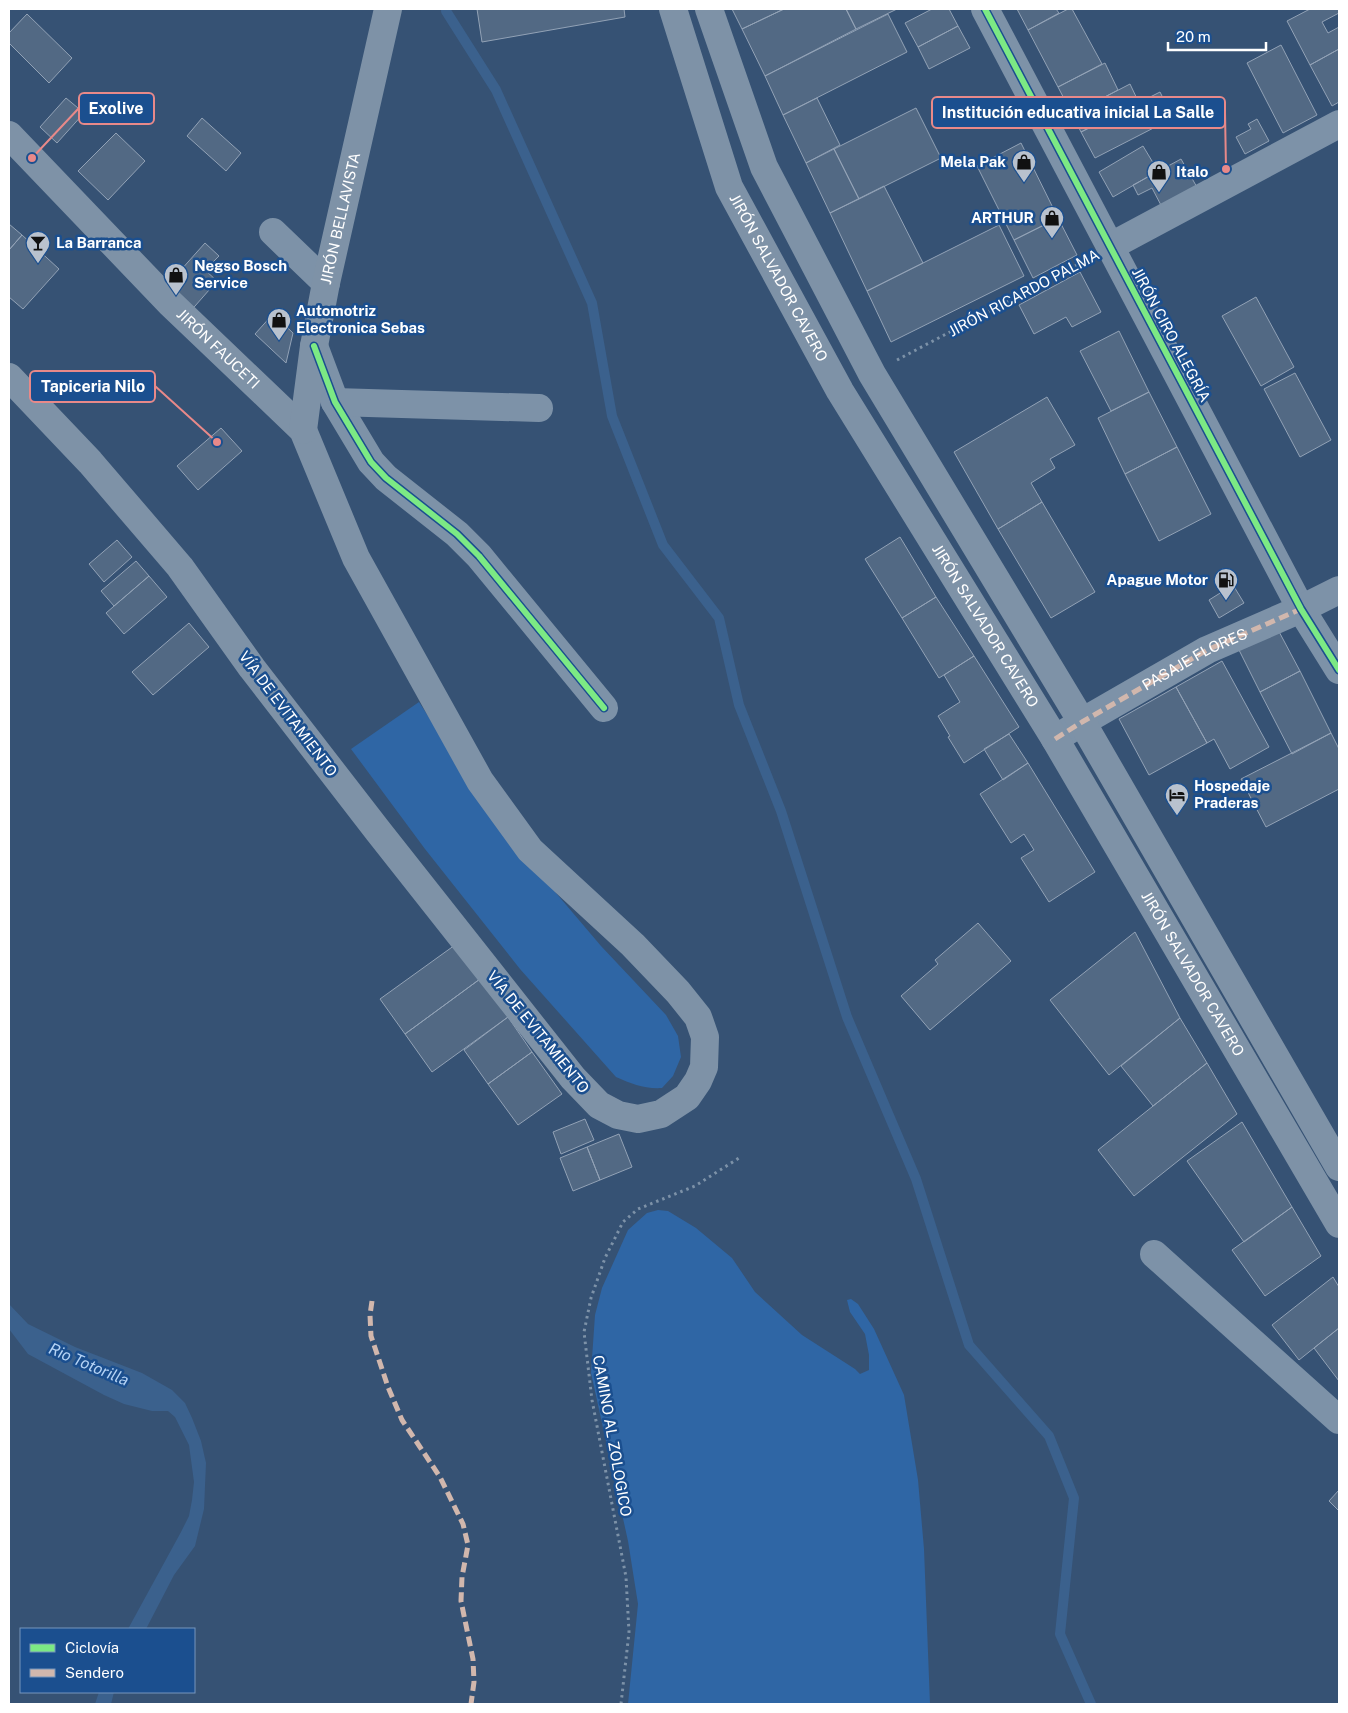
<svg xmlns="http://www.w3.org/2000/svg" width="1348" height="1713" font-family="'Public Sans',sans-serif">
  <rect width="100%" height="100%" fill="#365274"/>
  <!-- green -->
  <path fill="#2f66a5" d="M419,702l80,124 102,120 65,69 12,21 3,21 -8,19 -11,12c-18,1 -30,-4 -46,-11l-96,-108 -95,-120 -74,-100z
    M658,1210l10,1 28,17 36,30 23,34 47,43 53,34 5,5 9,-4v-15l-4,-21 -15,-22 -3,-12 4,-1 7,5 16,25 30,66 14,85 6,69 6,155h-302l10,-100 -10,-63 -37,-168 4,-58 7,-27 26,-58 19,-17z"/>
  <!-- water -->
  <path fill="#3b618d" d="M9,1304l19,20 47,23 67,26 30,17 13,13 7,15 9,23 5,22 -2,46 -9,37 -21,29 -28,54h-18l53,-97 8,-16 3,-16 2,-18 -5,-37 -14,-28 -7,-6h-16l-28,-7 -20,-9 -76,-41 -19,-25z
    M99,1692h15l-3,12h-16z"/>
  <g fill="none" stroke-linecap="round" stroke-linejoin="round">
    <!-- stream -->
    <path stroke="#3b618d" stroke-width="10" d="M446,11l50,79 96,213 20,113 51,129 56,73 20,87 42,106 66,206 69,162 53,166 80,91 25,62 -14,136 31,70"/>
  </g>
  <!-- building -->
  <path fill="#526984" stroke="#92a2b6" d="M477,9h147l1,8 -143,25z
    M732,9h52l-42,20z
    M784,9h62l10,20 -91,47 -23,-47z
    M846,9h51l-41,20z
    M932,9h17l9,17 -40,21 -13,-24z
    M1017,9h39l3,4 -31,17z
    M1068,9h4l30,55 -44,23 -30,-57z
    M1310,9h29v4l-17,9 6,11 11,-6v22l-29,16 -23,-44z
    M27,14l45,44 -23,25 -40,-40v-10z
    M888,14l19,38 -124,63 -18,-39z
    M958,26l12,22 -41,21 -11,-22z
    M1281,45l36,70 -34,18 -36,-70z
    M1339,49v53l-7,4 -22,-41z
    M1105,63l13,27 -46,24 -14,-27z
    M1130,84l9,19 -58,29 -9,-18z
    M1160,92l13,26 -78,40 -14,-26z
    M66,98l18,15 -27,30 -17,-16z
    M817,98l23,47 -34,18 -23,-48z
    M916,108l25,50 -82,41 -25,-50z
    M202,118l39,35 -15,18 -39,-35z
    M1257,119l12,22 -24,13 -9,-17 15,-8 -3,-5z
    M116,133l29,28 -37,39 -30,-29z
    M1021,143l37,75 -44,22 -37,-74z
    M1143,146l15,25 -45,26 -14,-25z
    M834,149l25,50 -29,14 -24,-50z
    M1181,159l17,30 -35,20 -11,-21 -14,7 -5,-10z
    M884,186l39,77 -56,28 -37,-78z
    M1058,218l19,37 -44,23 -19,-38z
    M9,224l13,11 -13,15z
    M999,225l25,51 -133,66 -24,-51z
    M22,235l37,34 -36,40 -14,-12v-47z
    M205,243l14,13 -14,14 12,11 -29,33 -25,-24z
    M1080,272l21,40 -29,15 -6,-10 -32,17 -15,-29z
    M1256,297l38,70 -33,19 -39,-70z
    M273,314l20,19 -7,30 -31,-29z
    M1119,331l30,61 -38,19 -31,-60z
    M1295,373l36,67 -31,17 -36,-68z
    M1149,392l28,55 -52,27 -27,-56z
    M1047,397l28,48 -25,14 5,9 -24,15 11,19 -44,27 -44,-77z
    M221,428l21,23 -44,39 -21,-24z
    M1177,447l34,67 -52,27 -34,-67z
    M1042,502l53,90 -44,26 -53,-89z
    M900,537l36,60 -34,21 -37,-59z
    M117,540l15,17 -28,25 -15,-18z
    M136,561l13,15 -35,30 -13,-15z
    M149,576l18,21 -43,37 -18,-21z
    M1233,585l11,18 -25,15 -10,-18z
    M936,597l38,59 -35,22 -37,-60z
    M189,623l20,24 -56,48 -21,-23z
    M1276,626l24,45 -40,21 -23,-46z
    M974,656l45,71 -55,36 -16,-26 2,-1 -12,-20 22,-14 -16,-27z
    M1222,661l47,86 -39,22 -16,-30 -7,4 -31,-56z
    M1300,671l31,62 -39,21 -32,-62z
    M1176,687l31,56 -58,32 -30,-56z
    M1331,733l8,16v40l-73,38 -25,-48z
    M1009,734l19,29 -25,17 -19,-31z
    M1028,763l67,109 -46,30 -28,-44 13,-8 -10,-16 -13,9 -31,-49z
    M978,923l33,38 -81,69 -29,-34 37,-32 -3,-4z
    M1135,932l45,86 -71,57 -59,-75z
    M455,945l25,34 -75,55 -25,-35z
    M480,979l28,38 -76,55 -27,-38z
    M508,1017l24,35 -44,32 -24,-34z
    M1180,1018l27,45 -54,43 -32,-40z
    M532,1052l30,42 -44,31 -30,-41z
    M1207,1063l30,51 -103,82 -36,-46z
    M585,1119l9,21 -33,14 -8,-22z
    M1242,1122l50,85 -48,35 -57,-81z
    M619,1134l13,33 -32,13 -13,-33z
    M587,1147l13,33 -27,11 -13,-33z
    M1292,1207l29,49 -56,40 -33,-46z
    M1333,1277l6,10v41l-40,32 -27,-35z
    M1339,1328v53l-25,-33z
    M1339,1490v21l-10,-10z"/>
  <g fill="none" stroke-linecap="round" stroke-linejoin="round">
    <!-- path -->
    <path stroke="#7d92a8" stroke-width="3" stroke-dasharray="2.5 4" stroke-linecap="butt" d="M897,360l187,-99
      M621,1704l8,-72 -3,-55 -34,-177 -8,-68 7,-34 14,-40 18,-36 15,-13 57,-23 44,-28"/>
    <!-- minor -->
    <g stroke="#7d92a8" stroke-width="28">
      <path d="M985,9l316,600 38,61"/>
      <path d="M273,232l53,51"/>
      <path d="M1111,246l228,-122"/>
      <path d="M314,346l21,56 36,60 15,16 71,56 22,22 125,152"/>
      <path d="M335,402l204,6"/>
      <path id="s1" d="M1055,739l27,-17 125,-72 94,-41 38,-19"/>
      <path d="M1154,1254l185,166"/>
    </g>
    <!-- highway -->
    <g stroke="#7e92a7" stroke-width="28">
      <path id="s2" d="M673,9l56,178 111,204 215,348 284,485"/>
      <path d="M709,9l55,158 108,207 210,348 257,445"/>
      <path id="s3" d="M9,135l161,168 133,127 53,128 124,223 50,69 103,95 45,47 20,25 7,20 -1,30 -6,14 -11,16 -26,17 -23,5 -20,-4 -19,-10 -26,-27 -195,-247 -126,-163 -72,-101 -90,-105 -81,-85"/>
      <path id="s4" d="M303,430l11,-84 12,-63 62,-274"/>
    </g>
    <!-- quiet -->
    <path stroke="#d1b7ad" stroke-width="5" stroke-dasharray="10 5" stroke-linecap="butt" d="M1055,739l27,-17 125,-72 94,-41
      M372,1301l-2,14 1,21 17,51 14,33 38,57 23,47 5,21 -6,32 -1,24 12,58 1,23 -3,22"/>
    <!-- cycleway casing -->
    <g stroke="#1b4f8f" stroke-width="9">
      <path id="cycleway" d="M985,9l316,600 38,61
        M314,346l21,56 36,60 15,16 71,56 22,22 125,152"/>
    </g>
    <!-- cycleway -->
    <use href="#cycleway" stroke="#7ce984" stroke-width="6"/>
  </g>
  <!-- icons -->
  <defs>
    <g id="shop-pin" transform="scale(1.25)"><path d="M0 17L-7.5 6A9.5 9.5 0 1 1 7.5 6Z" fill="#b9c2ce" stroke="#1b4f8f"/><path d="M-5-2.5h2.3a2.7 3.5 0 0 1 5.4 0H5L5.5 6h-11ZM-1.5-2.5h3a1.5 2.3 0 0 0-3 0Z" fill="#111"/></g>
    <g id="bar-pin" transform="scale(1.25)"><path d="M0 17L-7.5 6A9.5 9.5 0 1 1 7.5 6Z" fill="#b9c2ce" stroke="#1b4f8f"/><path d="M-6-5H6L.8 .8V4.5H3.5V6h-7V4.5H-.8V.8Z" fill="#111"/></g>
    <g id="fuel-pin" transform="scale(1.25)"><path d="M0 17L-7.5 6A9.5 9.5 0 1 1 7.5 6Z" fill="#b9c2ce" stroke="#1b4f8f"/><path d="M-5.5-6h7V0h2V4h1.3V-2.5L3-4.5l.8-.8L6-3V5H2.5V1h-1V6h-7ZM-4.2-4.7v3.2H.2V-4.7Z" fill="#111"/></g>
    <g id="hotel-pin" transform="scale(1.25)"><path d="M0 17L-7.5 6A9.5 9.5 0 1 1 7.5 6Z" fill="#b9c2ce" stroke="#1b4f8f"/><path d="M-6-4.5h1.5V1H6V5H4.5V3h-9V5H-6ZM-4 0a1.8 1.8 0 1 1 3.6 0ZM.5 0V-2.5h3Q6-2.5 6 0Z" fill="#111"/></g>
  </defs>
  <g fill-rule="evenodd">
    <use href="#shop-pin" x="1024" y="162"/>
    <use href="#shop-pin" x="1159" y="172"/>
    <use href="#shop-pin" x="1052" y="218"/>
    <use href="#bar-pin" x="38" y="243"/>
    <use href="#shop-pin" x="176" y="275"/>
    <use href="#shop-pin" x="279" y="320"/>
    <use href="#fuel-pin" x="1226" y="580"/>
    <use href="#hotel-pin" x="1177" y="795"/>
  </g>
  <g text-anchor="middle" stroke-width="5" stroke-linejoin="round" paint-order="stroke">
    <!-- poi labels -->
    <g font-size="15" font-weight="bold" fill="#fff" stroke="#1b4f8f" text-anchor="start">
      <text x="1006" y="167" text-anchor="end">Mela Pak</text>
      <text x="1176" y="177">Italo</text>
      <text x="1034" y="223" text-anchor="end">ARTHUR</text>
      <text x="56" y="248">La Barranca</text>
      <text x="194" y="271">Negso Bosch<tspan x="194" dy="17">Service</tspan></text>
      <text x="296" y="316">Automotriz<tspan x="296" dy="17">Electronica Sebas</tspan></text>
      <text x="1208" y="585" text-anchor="end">Apague Motor</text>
      <text x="1194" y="791">Hospedaje<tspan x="1194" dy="17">Praderas</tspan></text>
    </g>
    <!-- street labels -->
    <g font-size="15" fill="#fff" stroke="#1b4f8f">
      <text dy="5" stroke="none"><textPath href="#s4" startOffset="215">JIRÓN BELLAVISTA</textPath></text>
      <text dy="5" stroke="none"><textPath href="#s2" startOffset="290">JIRÓN SALVADOR CAVERO</textPath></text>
      <text transform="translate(1024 293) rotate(-28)" y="5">JIRÓN RICARDO PALMA</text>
      <text transform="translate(1171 335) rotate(62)" y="5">JIRÓN CIRO ALEGRÍA</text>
      <text dy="5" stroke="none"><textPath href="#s3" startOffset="299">JIRÓN FAUCETI</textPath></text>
      <text dy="5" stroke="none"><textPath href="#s2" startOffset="695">JIRÓN SALVADOR CAVERO</textPath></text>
      <text dy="5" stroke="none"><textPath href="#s1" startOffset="161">PASAJE FLORES</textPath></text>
      <text transform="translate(288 714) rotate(53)" y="5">VÍA DE EVITAMIENTO</text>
      <text dy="5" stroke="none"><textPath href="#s2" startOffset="1100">JIRÓN SALVADOR CAVERO</textPath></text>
      <text transform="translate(538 1032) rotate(51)" y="5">VÍA DE EVITAMIENTO</text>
      <text transform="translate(612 1436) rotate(80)" y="5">CAMINO AL ZOLOGICO</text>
    </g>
    <!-- water labels -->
    <g font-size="16" font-style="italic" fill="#b5d3f5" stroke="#1b4f8f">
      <text transform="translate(89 1364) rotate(23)" y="6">Rio Totorilla</text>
    </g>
  </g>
  <!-- callouts -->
  <path fill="none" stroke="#e88989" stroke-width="2" d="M32 158L79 108M1226 169L1225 112M217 442L155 386"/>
  <g fill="#e88989" stroke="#1b4f8f" stroke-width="2">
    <circle cx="32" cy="158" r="5"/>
    <circle cx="1226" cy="169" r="5"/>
    <circle cx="217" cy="442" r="5"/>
  </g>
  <g fill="#1b4f8f" stroke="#e88989" stroke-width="2">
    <rect x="79" y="93" width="75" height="31" rx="5"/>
    <rect x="932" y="97" width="293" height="31" rx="5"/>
    <rect x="30" y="371" width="125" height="31" rx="5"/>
  </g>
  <g font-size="16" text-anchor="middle" font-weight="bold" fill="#fff">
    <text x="116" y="114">Exolive</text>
    <text x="1078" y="118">Institución educativa inicial La Salle</text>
    <text x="93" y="392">Tapiceria Nilo</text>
  </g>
  <!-- border -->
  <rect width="1348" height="1713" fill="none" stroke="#ffffff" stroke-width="20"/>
  <!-- legend -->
  <rect x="20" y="1628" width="175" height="65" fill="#1b4f8f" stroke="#7695bc"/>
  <rect x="30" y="1644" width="25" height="8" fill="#7ce984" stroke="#7695bc"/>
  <text x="65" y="1653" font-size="15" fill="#ffffff">Ciclovía</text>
  <rect x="30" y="1669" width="25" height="8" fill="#d1b7ad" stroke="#7695bc"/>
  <text x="65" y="1678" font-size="15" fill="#ffffff">Sendero</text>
  <!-- scale -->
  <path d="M1168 42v8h98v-8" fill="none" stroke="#ffffff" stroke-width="2.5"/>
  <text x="1176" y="42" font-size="15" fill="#ffffff" stroke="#1b4f8f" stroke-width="4" paint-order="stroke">20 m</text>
</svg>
